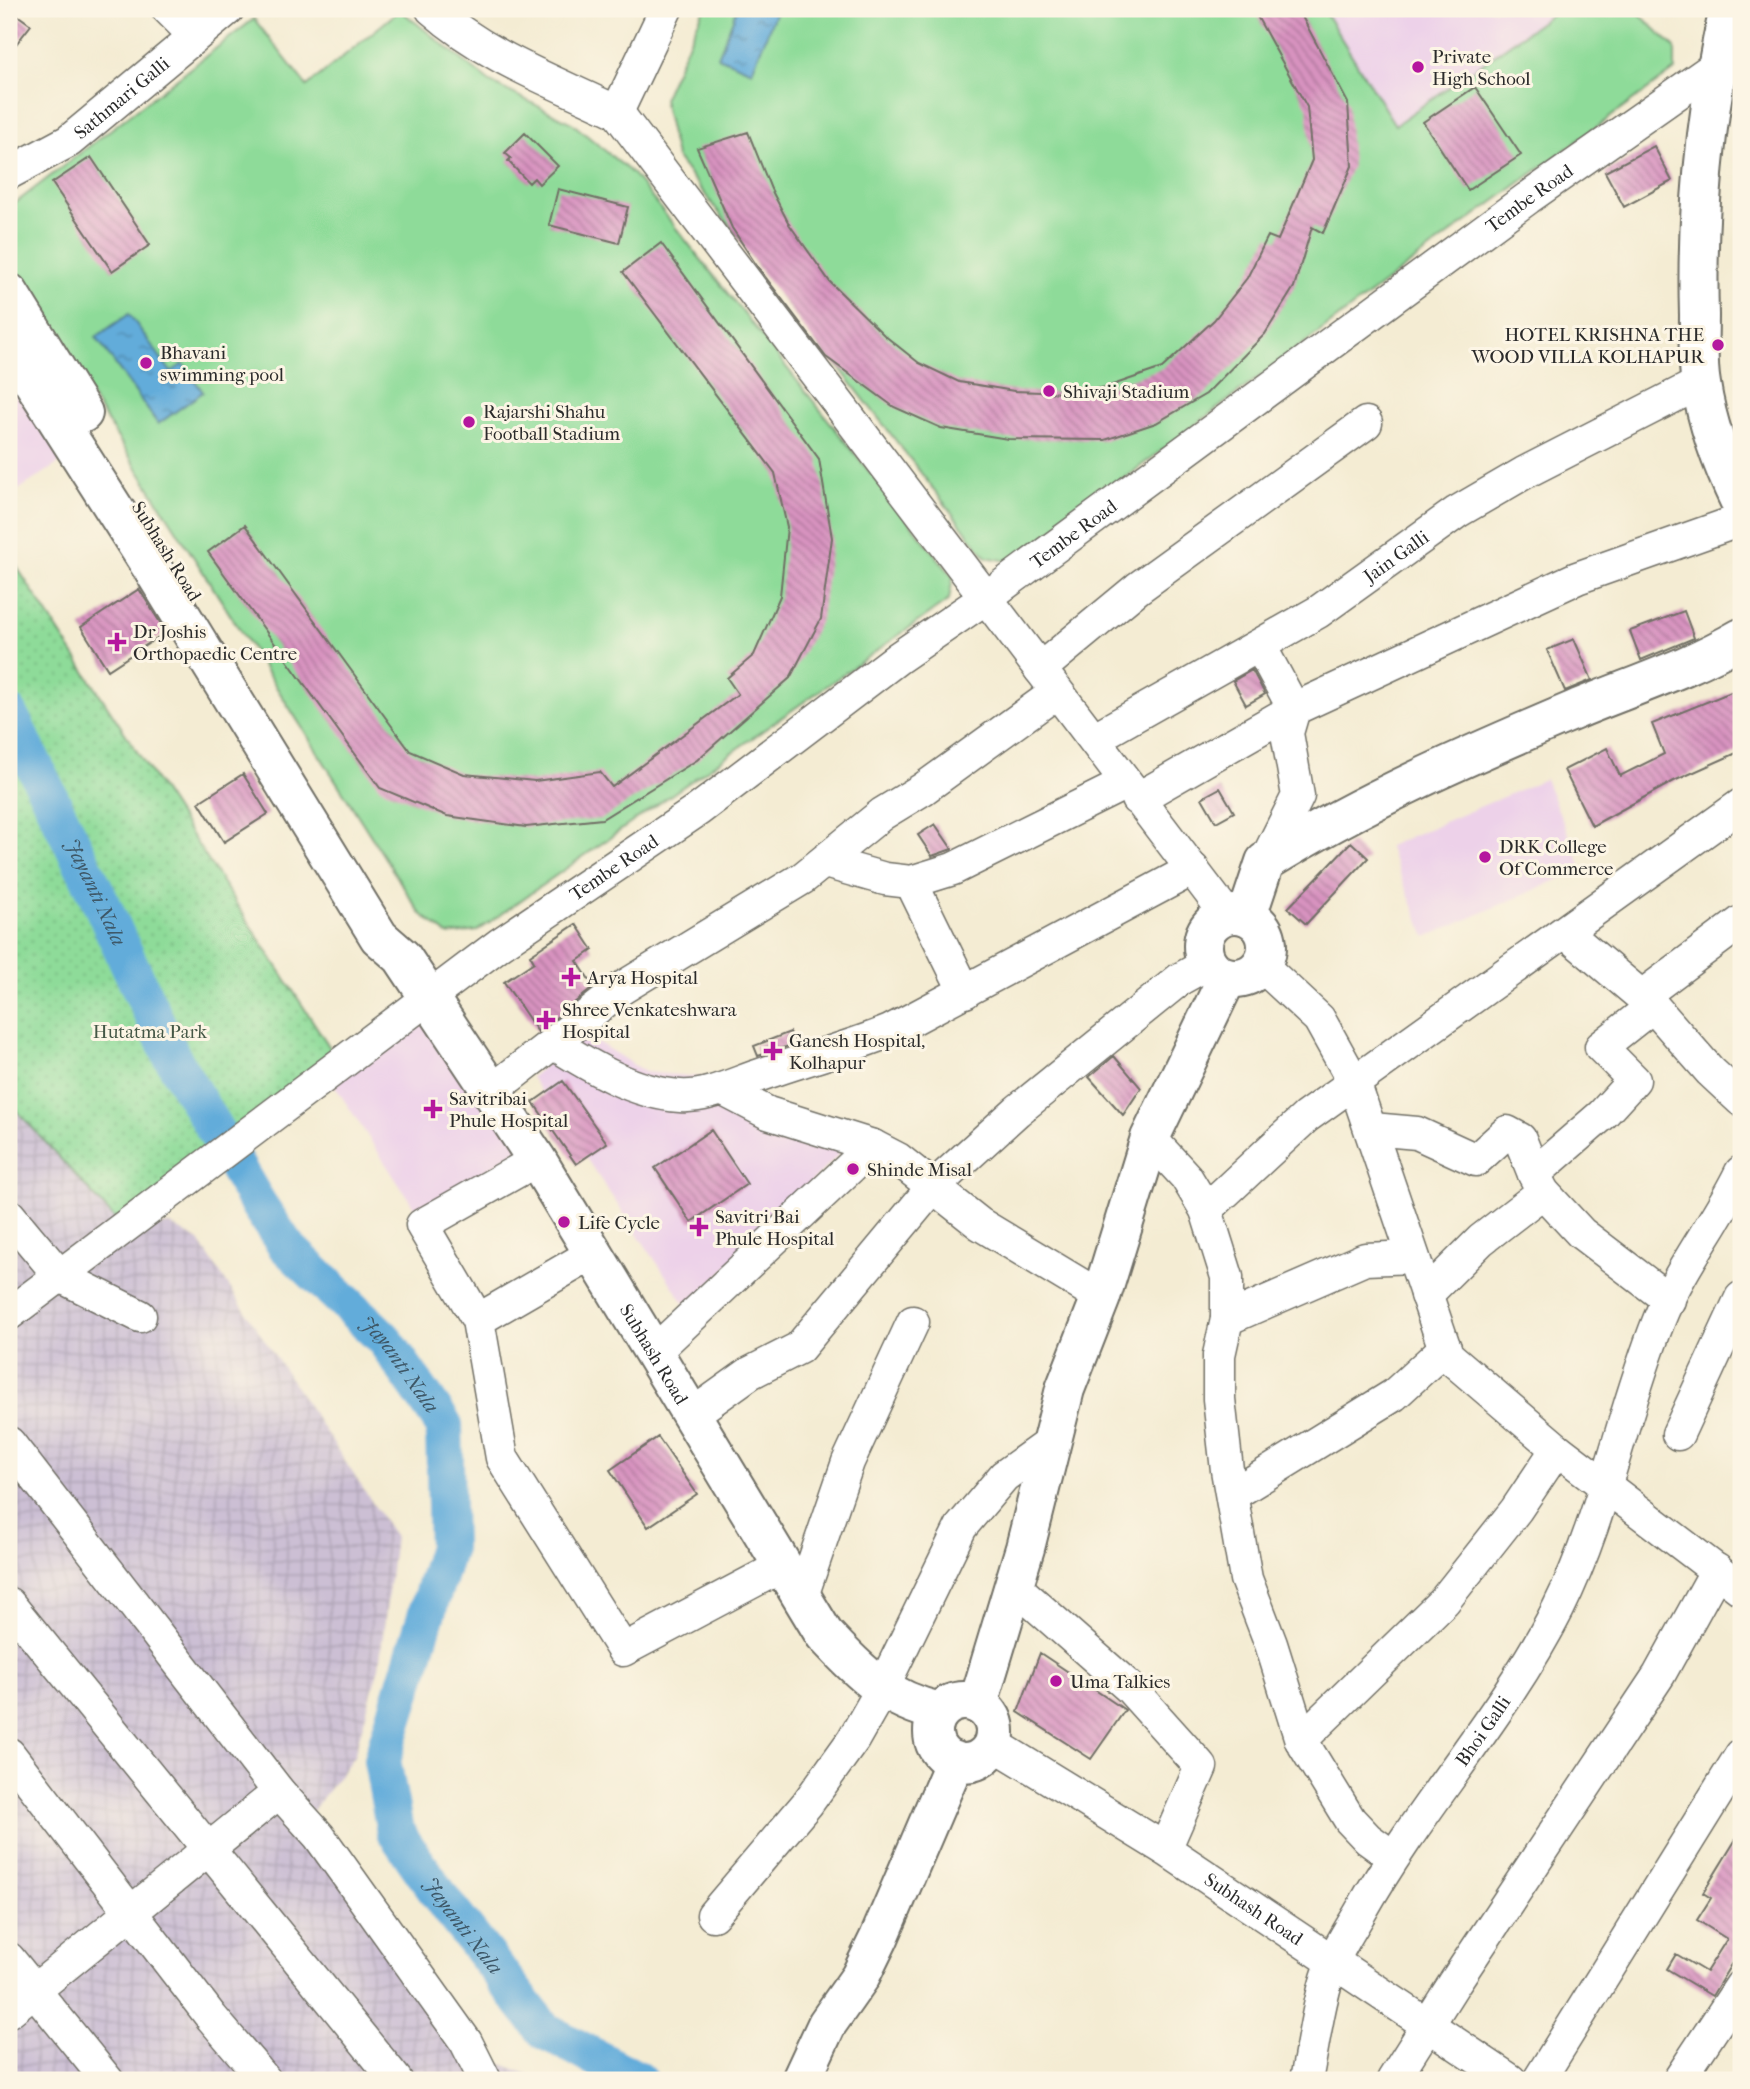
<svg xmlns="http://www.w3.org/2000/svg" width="1750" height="2089" font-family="'IM FELL French Canon',serif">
  <defs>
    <pattern id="industrial-grid" width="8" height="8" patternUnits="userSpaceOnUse" patternTransform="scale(1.75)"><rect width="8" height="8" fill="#ccbfd4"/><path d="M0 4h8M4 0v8" fill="none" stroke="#afa4b6"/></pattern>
    <pattern id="green-dots" width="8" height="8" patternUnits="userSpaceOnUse" patternTransform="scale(1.75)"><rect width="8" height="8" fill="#8edb99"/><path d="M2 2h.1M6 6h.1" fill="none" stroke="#7bbc84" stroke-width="1.8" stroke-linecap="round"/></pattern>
    <pattern id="water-ripples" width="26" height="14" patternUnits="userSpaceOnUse" patternTransform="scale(1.75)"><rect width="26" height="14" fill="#62acda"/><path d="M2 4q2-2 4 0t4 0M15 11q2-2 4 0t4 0" fill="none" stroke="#518cb1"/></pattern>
    <pattern id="building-back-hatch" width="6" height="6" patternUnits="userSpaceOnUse" patternTransform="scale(1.75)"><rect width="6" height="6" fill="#d893c0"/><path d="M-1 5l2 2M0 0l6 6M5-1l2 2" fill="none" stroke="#af789c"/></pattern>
  </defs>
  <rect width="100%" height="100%" fill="#fcf5e5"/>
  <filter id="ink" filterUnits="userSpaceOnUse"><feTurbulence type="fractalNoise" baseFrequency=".0143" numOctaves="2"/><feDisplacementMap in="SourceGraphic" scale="14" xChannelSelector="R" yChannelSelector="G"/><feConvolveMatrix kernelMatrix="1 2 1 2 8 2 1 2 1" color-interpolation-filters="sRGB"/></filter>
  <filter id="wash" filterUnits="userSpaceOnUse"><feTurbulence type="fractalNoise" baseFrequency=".00686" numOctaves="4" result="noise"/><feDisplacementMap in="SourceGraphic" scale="28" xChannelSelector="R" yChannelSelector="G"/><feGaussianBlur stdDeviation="1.57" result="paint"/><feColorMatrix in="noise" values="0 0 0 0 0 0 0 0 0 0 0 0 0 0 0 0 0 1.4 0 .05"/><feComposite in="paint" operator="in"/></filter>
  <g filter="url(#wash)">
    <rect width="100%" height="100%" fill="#f4ecd3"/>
    <!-- built -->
    <path fill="#edd1e9" d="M1323,9h236l-164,117z
      M9,363l61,93 -61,40z
      M1545,779l38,90 -157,68 -38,-91z
      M447,1004l89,134 -117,77 -88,-135z
      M579,1037l20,6 46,29 65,6 135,70 -158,159 -156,-230z"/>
    <!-- industrial -->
    <path fill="url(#industrial-grid)" d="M9,1102l115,127 47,-4 28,16 196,296 -16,130 -25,89 -49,65 167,231 70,28h-533z"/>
    <!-- green -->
    <path fill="url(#green-dots)" stroke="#5c8362" stroke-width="2" d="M9,555l331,508 -216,166 -115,-127z"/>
    <!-- pitch -->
    <path fill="#8edb99" stroke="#5c8362" stroke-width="2" d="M704,9h619l72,116 164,-116h75l41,39v22l-213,155 -449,337 -27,-5 -310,-400 -13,-58z
      M400,10l90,72 82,41 61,51 320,403 -4,23 -472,331 -29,4 -28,-22 -411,-646v-59l245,-189 53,67z"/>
    <!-- water -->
    <path fill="url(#water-ripples)" stroke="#466c82" stroke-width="2" d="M737,9h40l-25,62 -34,-14z
      M129,314l42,58 12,-8 20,28 -45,32 -62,-87z"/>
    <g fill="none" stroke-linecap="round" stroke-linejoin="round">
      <!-- river -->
      <path stroke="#62acda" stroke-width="38" id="s1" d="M9,714l87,178 76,165 86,147 28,42 98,93 60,86 3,122 -65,213 13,71 52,75 98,125 93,49"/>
    </g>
    <g id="blocks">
      <!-- building -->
      <path fill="url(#building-back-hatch)" d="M9,9l22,16 -22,28z
        M1253,9h45l50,94 4,63 -29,67 -11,-6 -18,60 -29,47 -59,60 -50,29 -51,17 -97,-1 -67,-11 -47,-21 -68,-50 -69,-91 -25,-38 -35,-80 51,-16 23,57 18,35 41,58 54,53 35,28 40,19 55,9 54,2 39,-6 55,-19 52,-48 33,-42 21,-42 10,4 34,-80 -5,-53z
        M1475,87l46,68 -53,35 -45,-68z
        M525,133l33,33 -19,18 -5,-6 -5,5 -21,-22 3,-3 -6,-5z
        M1654,146l18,35 -48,26 -19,-35z
        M91,157l59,88 -38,26 -60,-88z
        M558,189l70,18 -9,36 -70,-18z
        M661,243l158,216 13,79 -11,81 -31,59 -93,82 -95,59 -76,8 -79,-11 -67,-28 -172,-236 37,-27 165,226 54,23 71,7 65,-9 12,15 126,-93 -11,-16 27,-23 26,-59 7,-69 -12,-54 -152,-201z
        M139,589l27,43 -58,38 -27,-43z
        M1684,611l10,27 -53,22 -11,-29z
        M1574,639l18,41 -27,11 -18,-41z
        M1252,670l13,24 -19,11 -13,-24z
        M1741,688v63l-67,30 -82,45 -28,-56 43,-22 13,28 44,-22 -12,-30z
        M243,774l25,40 -44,28 -25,-40z
        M1220,788l14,24 -18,10 -14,-24z
        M935,824l17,25 -20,7 -14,-21z
        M1351,842l17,16 -62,66 -18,-16z
        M576,924l17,26 -16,11 17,26 -56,45 -34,-50 30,-20 -4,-7z
        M790,1032l5,12 -37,12 -4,-10z
        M1114,1056l27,32 -18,27 -34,-38z
        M563,1081l44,62 -31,21 -43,-62z
        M711,1130l36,54 -56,38 -36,-54z
        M658,1437l39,57 -49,33 -38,-57z
        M1040,1653l85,57 -34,49 -73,-47z
        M1741,1831v117l-29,48 -45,-27 9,-15 30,18 21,-33 -30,-19 14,-22 -8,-5z"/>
    </g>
  </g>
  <g filter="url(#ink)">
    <use href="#blocks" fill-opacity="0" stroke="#716f66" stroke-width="2"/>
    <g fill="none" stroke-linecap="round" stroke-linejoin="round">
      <!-- minor casing -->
      <g stroke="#716f66" stroke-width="35">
        <g id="minor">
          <path d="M168,9l27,27"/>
          <path d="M432,9c54,48 121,72 185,103l49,-103"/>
          <path d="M617,112l610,803"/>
          <path id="s2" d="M9,173l60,-32 159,-132"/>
          <path d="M1040,669l98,-81 228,-165"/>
          <path id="s3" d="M1095,738l223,-126 139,-100 67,-39 176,-90"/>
          <path d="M1137,799l157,-90 -34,-63"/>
          <path d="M825,862l60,17 26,3 42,-13 173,-86"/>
          <path d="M1265,862l33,-66 -11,-63 7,-24 283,-131 164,-58"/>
          <path d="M911,882l54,110"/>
          <path d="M1566,933l87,73 57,65 31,29"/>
          <path d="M1261,965l58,54 35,63 93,273 110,94 184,140"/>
          <path d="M1642,996l99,-74"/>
          <path d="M553,1043l69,-55 181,-110 79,-64 41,-25 134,-97"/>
          <path d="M722,1089l46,24 105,33 25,13 82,65 121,73"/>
          <path d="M489,1093l64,-50c38,24 81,50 127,53 28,2 57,-14 83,-22 43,-15 85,-26 127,-43l303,-162"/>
          <path d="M1372,1129l45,4 59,27 31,-28 13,7 14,35"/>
          <path d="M1150,1138l36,39 20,33 21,67v42l-8,36v44l8,71 19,109 25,65 30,96 49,80 18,19 25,18"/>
          <path d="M1543,1192l38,41 88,67"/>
          <path d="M1206,1210l100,-93 435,-312"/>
          <path d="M9,1215l51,61 80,40"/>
          <path d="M592,1254l-114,66 24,138 121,192 159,-84"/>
          <path d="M1426,1295l55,-55 62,-48 -9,-18 68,-59 32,-35 -33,-33 52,-41"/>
          <path id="s4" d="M9,1314l491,-370 198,-134 200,-152 89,-61 541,-399 188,-132"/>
          <path d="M1227,1319l138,-60 48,-2"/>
          <path d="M478,1320l-56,-95 115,-65"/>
          <path d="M652,1354l221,-208"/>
          <path d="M690,1416l60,-43 49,-25 133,-160 85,-77 163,-132 27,-15"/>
          <path d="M1678,1434l63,-136"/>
          <path d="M9,1443l270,349 40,44 147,206 19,38"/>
          <path d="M1232,1495l162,-100 51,-47"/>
          <path d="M1013,1585l117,103 71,79 -36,82"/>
          <path d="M801,1599l47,-137 65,-140"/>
          <path d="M9,1604l387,476"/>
          <path d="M1301,1740l143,-139 72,-91 41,-61"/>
          <path id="s5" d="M992,1743l173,106 345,231"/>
          <path d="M9,1754l203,264 53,62"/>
          <path d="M713,1915l94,-111 46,-64 29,-51 79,-162 43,-51 46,-33"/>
          <path d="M9,1959l98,121"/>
          <path d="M9,2011l270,-219"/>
          <path id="s6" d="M1306,2080c7,-33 14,-89 27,-118 7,-18 19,-35 28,-51 59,-105 142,-194 197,-302 46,-92 63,-194 101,-289 21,-53 58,-98 82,-148"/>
          <path d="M1393,2080l62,-98 204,-307 58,-105"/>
          <path d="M1539,2080l202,-325"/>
          <path d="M1679,2080l62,-94"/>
        </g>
      </g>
      <!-- major casing -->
      <g stroke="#716f66" stroke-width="42">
        <g id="major">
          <path d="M1729,9c-23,100 -33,202 -30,306 0,22 -2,47 2,69 6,40 22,83 40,120"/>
          <path d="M9,293l74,120"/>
          <path id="s7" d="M9,344l148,232 222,361 23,20 135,203 287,474c36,39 63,66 116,78"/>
          <circle cx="1235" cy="946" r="32"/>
          <path d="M1247,916l18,-54c98,-61 204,-107 310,-152 55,-23 115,-42 166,-72"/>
          <circle cx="964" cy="1732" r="31"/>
          <path d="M978,1704l47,-156 40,-159 36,-92 49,-159 77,-160"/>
          <path d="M801,2080l26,-56 33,-47 19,-39 76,-177"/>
        </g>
      </g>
      <!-- minor -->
      <use href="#minor" stroke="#fff" stroke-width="32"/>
      <!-- major -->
      <use href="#major" stroke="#fff" stroke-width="38"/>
    </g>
  </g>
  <!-- markers -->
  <g fill="#b5179e" stroke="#fcf5e5" stroke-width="2.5">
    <circle cx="1418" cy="67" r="7"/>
    <circle cx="1718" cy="345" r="7"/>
    <circle cx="146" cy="363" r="7"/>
    <circle cx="1049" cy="391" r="7"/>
    <circle cx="469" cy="422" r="7"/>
    <path d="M113.5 631.5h7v7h7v7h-7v7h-7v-7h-7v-7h7z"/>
    <circle cx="1485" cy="857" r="7"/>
    <path d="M567.5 966.5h7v7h7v7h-7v7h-7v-7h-7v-7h7z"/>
    <path d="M542.5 1009.5h7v7h7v7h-7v7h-7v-7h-7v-7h7z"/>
    <path d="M769.5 1040.5h7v7h7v7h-7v7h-7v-7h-7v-7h7z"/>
    <path d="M429.5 1098.5h7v7h7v7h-7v7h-7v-7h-7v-7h7z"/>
    <circle cx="853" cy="1169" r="7"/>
    <circle cx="564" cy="1222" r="7"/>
    <path d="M695.5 1216.5h7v7h7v7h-7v7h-7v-7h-7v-7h7z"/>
    <circle cx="1056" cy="1681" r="7"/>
  </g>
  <g text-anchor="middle" stroke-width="6" stroke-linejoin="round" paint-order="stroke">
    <!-- poi labels -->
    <g font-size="19" fill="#2b2b2b" stroke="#fcf5e5" text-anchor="start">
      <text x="1432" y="63">Private<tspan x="1432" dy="22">High School</tspan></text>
      <text x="1704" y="341" text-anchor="end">HOTEL KRISHNA THE<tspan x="1704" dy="22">WOOD VILLA KOLHAPUR</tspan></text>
      <text x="160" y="359">Bhavani<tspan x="160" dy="22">swimming pool</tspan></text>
      <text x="1063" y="398">Shivaji Stadium</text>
      <text x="483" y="418">Rajarshi Shahu<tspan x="483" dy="22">Football Stadium</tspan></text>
      <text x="133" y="638">Dr Joshis<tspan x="133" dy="22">Orthopaedic Centre</tspan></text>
      <text x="1499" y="853">DRK College<tspan x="1499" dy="22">Of Commerce</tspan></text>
      <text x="587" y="984">Arya Hospital</text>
      <text x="562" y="1016">Shree Venkateshwara<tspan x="562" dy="22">Hospital</tspan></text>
      <text x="789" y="1047">Ganesh Hospital,<tspan x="789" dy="22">Kolhapur</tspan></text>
      <text x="449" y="1105">Savitribai<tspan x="449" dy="22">Phule Hospital</tspan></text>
      <text x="867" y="1176">Shinde Misal</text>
      <text x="715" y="1223">Savitri Bai<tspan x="715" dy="22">Phule Hospital</tspan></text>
      <text x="578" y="1229">Life Cycle</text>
      <text x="1070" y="1688">Uma Talkies</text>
    </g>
    <!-- street labels -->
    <g font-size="19" fill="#2b2b2b" stroke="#fcf5e5">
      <text dy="7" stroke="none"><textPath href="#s2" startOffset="136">Sathmari Galli</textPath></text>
      <text dy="7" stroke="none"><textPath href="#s4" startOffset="1886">Tembe Road</textPath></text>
      <text dy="7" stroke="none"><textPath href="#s4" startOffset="1320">Tembe Road</textPath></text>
      <text transform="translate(167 551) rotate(58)" y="7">Subhash Road</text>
      <text dy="7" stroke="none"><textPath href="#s3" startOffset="352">Jain Galli</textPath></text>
      <text dy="7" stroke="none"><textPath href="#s4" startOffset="752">Tembe Road</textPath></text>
      <text dy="7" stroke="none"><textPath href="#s7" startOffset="1200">Subhash Road</textPath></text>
      <text dy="7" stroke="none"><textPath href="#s6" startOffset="397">Bhoi Galli</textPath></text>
      <text dy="7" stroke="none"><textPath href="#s5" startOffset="310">Subhash Road</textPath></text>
    </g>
    <!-- park labels -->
    <g font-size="19" fill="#445746" stroke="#fcf5e5">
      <text x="150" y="1038">Hutatma Park</text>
    </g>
    <!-- water labels -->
    <g font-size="21" font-style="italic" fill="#3e5868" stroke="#fcf5e5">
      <text dy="7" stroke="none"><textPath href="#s1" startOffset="198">Jayanti Nala</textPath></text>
      <text dy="7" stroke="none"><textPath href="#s1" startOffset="765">Jayanti Nala</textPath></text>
      <text dy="7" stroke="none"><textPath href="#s1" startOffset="1374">Jayanti Nala</textPath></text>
    </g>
  </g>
  <!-- margin -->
  <rect width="1750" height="2089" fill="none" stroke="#fcf5e5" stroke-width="35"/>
</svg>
